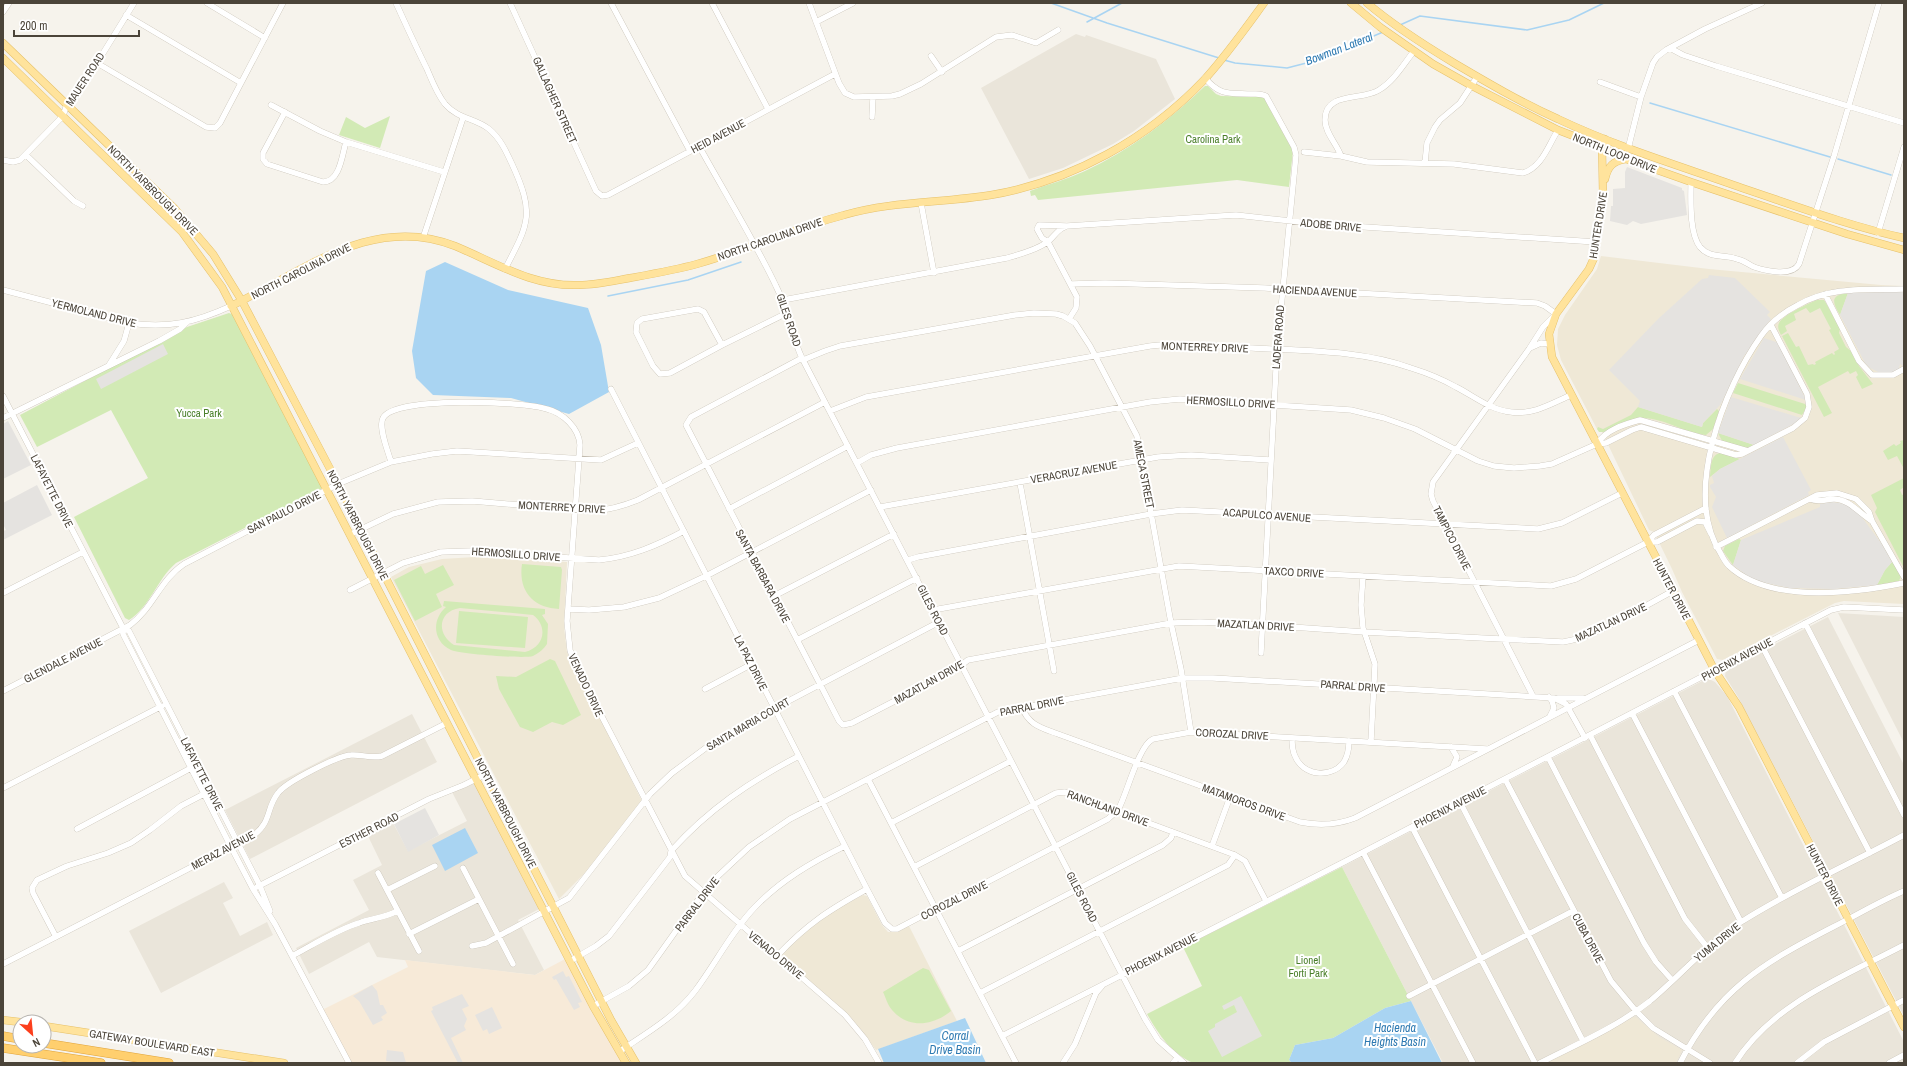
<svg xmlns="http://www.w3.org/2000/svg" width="1907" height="1066" font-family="'Archivo Narrow',sans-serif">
  <rect width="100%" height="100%" fill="#f6f3ec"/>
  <!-- residential -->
  <path fill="#eae5da" d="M1076,34l9,3 1,-2 70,24 19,40 -41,32 -21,13 -50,24 -34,11 -48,-91z
    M1838,613l66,4v126z
    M1828,617l76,148v251l-166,-319 -13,-21 1,-6 10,-6z
    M1706,679h3l6,3 12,14 177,346v21h-461l-101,-196z
    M412,714l25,48 -187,97 -25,-49z
    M475,781l66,127 -23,12 26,50 -9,5 -158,-18 -8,-15 -60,32 -13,-26 73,-38 -16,-30 29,-15 -15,-31 25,-13 16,30 59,-30 -15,-29z
    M224,882l9,16 -10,5 17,33 27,-14 6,13 -112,58 -32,-62z"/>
  <!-- commercial -->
  <path fill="#f7ead8" d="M567,958l55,105h-271l-29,-53 86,-43 -3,-7 130,15z"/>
  <!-- education -->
  <path fill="#efe8d6" d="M1601,256l108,13 172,16 23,1v318l-60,-3 -9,2 -112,57 -6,-1 -35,-67 -10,-23 -18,-37 -5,-2 -47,-98 -5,-3 -36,-69 -4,-15 1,-16 7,-14 32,-46z
    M475,557l92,5 -3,65 3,25 75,149 -36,51 -47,47 -168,-322 18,-10 33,-8z
    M863,895l4,1 15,29 6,7h9l12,-6 48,95 -81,29 -21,-27 -75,-67 24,-23 31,-23z
    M1634,1017l3,1 22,19 23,13 -6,13h-130z"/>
  <!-- green -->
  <path fill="#d2eab5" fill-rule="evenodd" d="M1205,86h3l8,8 5,2 43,1 29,54 -4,36 -52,-7 -199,20 -3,-5 -4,1 -1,-5c19,-7 38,-12 55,-20 45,-21 84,-50 120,-85z
    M390,116l-10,32 -41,-13 7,-18 19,11z
    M1848,293l-8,22c-8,-13 -10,-20 8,-22z
    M1817,300h7l2,3 14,26 -1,4 7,14 5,4 8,15 14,18 -11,5 -6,-12 2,-2 -2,-4 -6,3 -2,-3 -30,16 14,26 -8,4 -42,-81 6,-3 8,14 3,-1 9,19 5,-1 1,1 2,-1 -1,-2 17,-9 2,2 1,-1 -1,-2 5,-3 -10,-19 2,-1 -11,-21 -10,5 -4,-5 -12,6 2,6 -11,6 2,5 -6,4c-2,-4 -4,-8 -2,-12 5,-9 29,-19 38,-23z
    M229,313l5,2 88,169 -1,5 -145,74c-19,16 -26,44 -47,57l-4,-2 -51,-101 74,-39 -37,-68 -74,37 -17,-32 167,-88z
    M1738,383l67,21 2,3 -5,8 -69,-22z
    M1638,407l64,20 1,-4 14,-14 2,2 -6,18 -7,6c-22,-2 -42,-17 -63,-17 -16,-1 -28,15 -44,14l-2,-3 1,-2 5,2 28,-14z
    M1718,433l36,12 -8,3 -24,-7z
    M1904,440v29l-7,-13 -9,4 -5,-9 11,-7 2,2 5,-3 -1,-2z
    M1721,453l19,6 -20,10 -10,8c1,-9 0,-23 11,-24z
    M1904,478v9l-4,3 2,5 2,-1v74l-29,-56 2,-4 -6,-13z
    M1739,539l2,1 -8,25 -10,-14 2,-5z
    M1892,562h2l7,14 -2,5 -22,4 8,-15z
    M522,564l39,3 1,3 -3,39c-26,-1 -41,-18 -37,-45z
    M443,565l11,20 -18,9 6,13 -27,14 -21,-41 27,-14 4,8z
    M444,601l101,8v5l-3,1 6,9 -1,20c-3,5 -8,9 -14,12 -8,3 -74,-2 -82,-6 -19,-9 -19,-31 -5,-43l-3,-1zM460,608l73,7c15,11 12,32 -8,37l-71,-7c-18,-11 -16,-34 6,-37z
    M459,611l69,6 -3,31 -69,-5z
    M550,659l5,2 26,54 -18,10 -11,-3 -19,10 -13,-5 -21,-38 -3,-13 20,1z
    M1342,867l69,134 -26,7 -52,30 -38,7 -6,15 3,3h-99c-22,-10 -34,-28 -46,-49l55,-28 -19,-39z
    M923,968l6,2 22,41c-18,15 -43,18 -59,-1 -5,-6 -6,-12 -9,-18z"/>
  <!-- parking -->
  <path fill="#e5e3e0" d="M1627,167l55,21v2l2,1 3,24 -46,9 -8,-3 -6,4 -17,-4 1,-15h2v-17l12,-1v-16z
    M1709,275l26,3 35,34 -3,3 4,4 -27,37 -23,48 -18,19 -1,4 -64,-20 2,-6 -31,-31 49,-51 44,-40 6,-1z
    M1904,291v73l-1,2 -3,-2 -1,5 -6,3 -13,1 -10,-5 -5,-5 -25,-48 8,-22z
    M1764,338l15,5 27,57 -66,-21z
    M163,344l5,10 -67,35 -5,-10z
    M1731,397l70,21 -4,4 -43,23 -36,-12z
    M8,421l23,44 -28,14v-55z
    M1783,437l28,53 -3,2 1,3 -82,43 -15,-31 4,-10 -6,-10v-2l4,-2 -2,-7 8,-7z
    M37,485l15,30 -49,25v-9l3,-1 -3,-6v-21z
    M1832,502l13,2 13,8 26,35 8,15 -7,8 -8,15 -43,4 -45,-1 -36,-8 -20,-15 8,-25 79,-33v-3z
    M425,808l14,27 -31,17 -14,-28z
    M563,971l3,6 3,-1 13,26 -4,1 2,4 -6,3 -18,-31 -2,1 -2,-3z
    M372,985l5,6 3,14h3l4,8 -6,4 2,3 -10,5 -14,-24 -6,-5z
    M462,994l7,12 -7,3 5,10 -3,7 2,4 -15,8 12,25h-5l-27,-52 2,-1 -1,-3z
    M1241,996l21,40 -40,21 -14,-26 7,-4v-3l22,-12 -3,-7 -10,5 -2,-4z
    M492,1007l10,21 -13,6 -2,-5 -4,2 -8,-16z
    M387,1050l16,2 3,11 -20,-2z"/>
  <!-- water -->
  <path fill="#a9d4f2" d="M445,262l63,28 80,18 13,37 8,47 -40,22 -58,-16 -78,-3 -17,-17 -4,-27 14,-80z
    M465,828l13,25 -33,18 -13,-26z
    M1411,1001l31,62h-150l-3,-3 6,-15 38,-7 52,-30z
    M965,1018l21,45h-102l-6,-14z"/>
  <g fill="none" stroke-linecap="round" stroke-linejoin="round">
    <!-- stream -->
    <path stroke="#a9d4f2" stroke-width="1.5" d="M1051,3l56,20 112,35
      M1087,22l35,-19
      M1400,25l20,-9 107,14 42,-10 35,-17
      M1224,60l11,3 52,5 31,-8 65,-28
      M1650,103l180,54
      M1838,159l53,16
      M608,296l80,-16 53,-18"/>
    <!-- minor casing -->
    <g stroke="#c2bbae" stroke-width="6">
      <path id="minor" d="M207,3l58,35
        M396,3c10,22 20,44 31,66 5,12 10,25 18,35 13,15 30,14 44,25 11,9 17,22 23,35 23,50 17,59 -7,105
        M510,3l86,188 6,5 6,-1 227,-121
        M611,3l79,148
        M712,3l56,106
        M809,3l30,80 6,10 9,4 38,-1 8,-2 21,-10 75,-47 16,-2 24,8 22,-13
        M3,12l6,-9
        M126,15l115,68
        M816,22l37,-19
        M1670,48l13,7 33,11 188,57
        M931,56l11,16
        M97,63l109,64 9,1 5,-5 63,-120
        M1205,78c15,18 24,15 46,16 5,0 10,-1 15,2l28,51 2,8 -19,195 -16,303
        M1600,82l41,15
        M271,105l49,26 26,11 98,30
        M285,112l-22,41v6l4,5 56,18c17,0 19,-27 23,-40
        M872,117l1,-20
        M699,146c26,47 54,92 77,140 12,23 15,49 26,72l343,661 13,21 26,23
        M1628,149l13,-52 12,-34 4,-6 9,-7 39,-21 57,-26
        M1304,152l37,4 26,6 87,2 69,9c19,-6 25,-27 35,-43
        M26,155l48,46 9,5
        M1341,156c-4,-12 -16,-23 -16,-36 0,-29 37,-19 54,-30 15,-9 24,-25 35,-39
        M3,160l10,2 7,-2 43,-44 4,-12 30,-41 37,-60
        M1425,163l2,-20 8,-16 5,-7 20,-17 17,-26
        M1691,182c0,17 -2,51 9,65 10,12 24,7 37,12 6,1 11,5 17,8 12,4 38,10 45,-3l35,-108 45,-153
        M921,203l13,70
        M1878,233l26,-86
        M423,238l40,-120
        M1048,242l-6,-4 -5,-9 2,-4 28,1 169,-11 83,9 277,18
        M1048,242l29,55 -1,11 -7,11
        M1071,284l34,-1 160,5 272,15 8,3 11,8 -13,13 -14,22 -96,133 -2,12 2,7 100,195
        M1904,289c-36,1 -73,-3 -106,16 -14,7 -28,18 -37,31 -37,52 -79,158 -40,218 2,4 5,9 8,12 41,38 125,27 175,17
        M3,290l126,33c39,6 67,-1 102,-17
        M1825,294l34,67 13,14h21l11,-6
        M783,300l224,-42c13,-4 27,-7 39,-15 8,-5 10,-13 19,-16
        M698,309l6,3 18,33 -52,28 -10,1 -7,-8 -17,-34 1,-9 5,-4z
        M722,345l65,-32
        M1530,348l11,-5 8,1
        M802,358l-111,59 -5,8 134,259 19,37 4,4 9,-2 103,-53 13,-10 203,-37 29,-1 61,3 103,7 199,10c34,-5 79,-35 110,-51
        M803,360l22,-9 15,-5 175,-31 19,-2 22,1 7,2 12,7 15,23 47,90 34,187 10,46 10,63
        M109,365l15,-24 5,-18
        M611,389l256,500 18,34 7,6h5l211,-110c4,-4 9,-7 11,-11 8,-15 20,-63 34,-69l38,-7 296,17
        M3,396l120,232v6l108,213 22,42 22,35 74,139
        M830,411l36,-14 284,-51c34,-4 68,0 102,2 54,3 108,2 159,20 16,5 31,11 45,19 18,9 34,23 55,25 22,3 40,-8 60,-17
        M3,418l156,-77 21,-12 6,-6
        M1597,444c8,-14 28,-20 43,-24l108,31
        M391,462c-3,-11 -13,-35 -8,-44 11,-22 141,-17 164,-9 16,4 32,19 33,36l-13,176 3,29 4,13 111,213 160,139 20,24 14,24
        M857,463l14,-8 26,-7 253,-46 30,-3 171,11 33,8 31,11 63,32 16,5 20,2 26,-2 12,-2 45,-20 9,-1 26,-13 9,-3 95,28 6,-1 51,-26 12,-10 4,-11 -2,-13 -36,-69
        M1020,483l34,188
        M1810,499c9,4 15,0 24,0 15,0 26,15 38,22
        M880,507l278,-50 33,-2 79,5
        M729,509l119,-63
        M351,534l42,-20 45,-12 34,-1 121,10c16,-1 30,-5 45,-11l187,-98
        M1648,542l6,-7 52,-27
        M1716,547l101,-52 20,-2 19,6 13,13 3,9 32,56
        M908,560l10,-3 233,-43 31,-4 356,19 24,-6 60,-30
        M1363,576l-2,29 2,23 12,36 -4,77
        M350,590l53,-27 38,-11 29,-1 129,9c31,-3 57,-14 85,-29
        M3,593l80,-41
        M774,596l120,-62
        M568,609l21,1 35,-3 35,-9 47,-22 165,-86
        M933,610l246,-44 372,20 25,-7 72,-37h9l40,-21 8,1 6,12
        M1805,623l99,192
        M123,628l6,3 131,255 10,25
        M797,640l120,-62
        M1762,646l108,207
        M705,689l47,-25
        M3,691l127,-66c23,-17 30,-45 54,-61l154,-80 53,-22 41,-8 25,-3 144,9 37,-17
        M1674,691l108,207
        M1549,697l3,4 2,7 -4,8
        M1558,698h25
        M1022,707c6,18 20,21 36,27l242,88c20,4 37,3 55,-4l344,-178
        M1632,713l109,209
        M1590,735l95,184 22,28
        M1292,738c0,6 0,12 3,18 8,20 36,23 49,6 4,-7 5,-14 5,-21
        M1451,747l6,10 -4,9
        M1548,757l96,186 12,19 16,18
        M868,779l148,284
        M1505,779l106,202 25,30 17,17 57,35
        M3,788l159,-82
        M1460,802l123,239
        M891,823l120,-62
        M1412,827l123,236
        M77,829l114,-61
        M1212,846l18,-49
        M1363,852l110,211
        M914,867l142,-74 9,-1 170,63 10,6 21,40
        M463,868l50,96
        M378,873l41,78
        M257,887l172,-88 35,-14 22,-11
        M387,890l48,-24
        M409,934l70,-35
        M56,937l-23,-44 -1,-5 5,-8 30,-14 41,-13 23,-10 19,-13 31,-24 23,-12
        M472,946l14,-3 83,-45 81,-104 22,-21 39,-29 43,-25 185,-97
        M958,951l205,-106 8,-7 2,-6
        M292,956c21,-11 44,-26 67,-33 13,-5 26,-5 38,-12
        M777,956c30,-32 52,-46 90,-67
        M570,961l26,-15 13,-10 61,-79 1,-6c38,-42 78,-69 128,-95
        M3,964l251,-129c18,-14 12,-27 24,-42 8,-11 59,-37 73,-38 10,-1 20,4 31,1l65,-33
        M980,993l248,-128 7,-10
        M1409,996l164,-85
        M593,1006l36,-20 19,-16 55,-77 15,-17 31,-29 41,-28 208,-107 185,-34h30l341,20 12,6 19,34
        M1002,1036l344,-175 485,-251 13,-3 60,3
        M620,1051c27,-18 55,-34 75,-60 21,-28 36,-59 60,-84 26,-27 57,-45 90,-61
        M1063,1063l12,-19 21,-51 6,-7
        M1173,1063l4,-5
        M1540,1063c37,-19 77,-36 110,-62 31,-26 57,-57 91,-79 52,-33 109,-58 163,-87
        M1680,1063c37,-73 83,-100 153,-136 24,-12 47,-26 71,-36
        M1735,1063c38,-60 108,-86 169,-118
        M1797,1063l27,-21 80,-42
        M1889,1063l15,-8"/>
    </g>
    <!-- major casing -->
    <g stroke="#e6c16a" stroke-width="8">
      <path id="major" d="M1351,3l29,24 53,37 39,22 86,44 44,17 24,12 65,23 156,52 57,16
        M1367,3c27,23 57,42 87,60 34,20 68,40 104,56 59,28 122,47 184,69 54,18 107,38 162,50
        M3,43l172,166 38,45 29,47 96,183 273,536 25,43
        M3,58l179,174 40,55 371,719 33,57
        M1605,139l-3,8 1,48 -9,63 -5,11 -33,45 -7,20 3,23 147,283 16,31 24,36 165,320
        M1605,179c3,-13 8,-18 21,-20
        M231,306c72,-34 141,-93 224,-60 41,17 78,41 124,39 17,0 34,-4 51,-7 22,-4 45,-8 67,-14 50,-14 97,-36 147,-49 48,-14 98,-12 147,-20 81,-14 157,-56 213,-115 22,-24 41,-51 60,-77
        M3,1020l17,2
        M44,1026l240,37"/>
    </g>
    <!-- highway casing -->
    <g stroke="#e0a43c" stroke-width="9">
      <path id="highway" d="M3,1036l17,3
        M44,1043l125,20
        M3,1048l98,15"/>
    </g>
    <!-- minor -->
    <use href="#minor" stroke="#fff" stroke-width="5.5"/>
    <!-- major -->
    <use href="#major" stroke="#ffe39c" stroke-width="7"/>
    <!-- highway -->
    <use href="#highway" stroke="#ffcf6e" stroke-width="8"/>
  </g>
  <g text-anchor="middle" stroke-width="4" stroke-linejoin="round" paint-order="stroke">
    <!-- street labels -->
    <g font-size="11" fill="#4b4439" stroke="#fff">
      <text transform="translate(85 79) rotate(-57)" y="4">MAUER ROAD</text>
      <text transform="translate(555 100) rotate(66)" y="4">GALLAGHER STREET</text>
      <text transform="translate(718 136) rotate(-28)" y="4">HEID AVENUE</text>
      <text transform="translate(1615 153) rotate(22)" y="4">NORTH LOOP DRIVE</text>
      <text transform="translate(153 190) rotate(45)" y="4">NORTH YARBROUGH DRIVE</text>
      <text transform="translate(1331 225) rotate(5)" y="4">ADOBE DRIVE</text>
      <text transform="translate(1598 225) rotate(-81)" y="4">HUNTER DRIVE</text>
      <text transform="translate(770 239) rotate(-19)" y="4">NORTH CAROLINA DRIVE</text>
      <text transform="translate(301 271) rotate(-27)" y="4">NORTH CAROLINA DRIVE</text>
      <text transform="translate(1315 291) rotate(3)" y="4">HACIENDA AVENUE</text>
      <text transform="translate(94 313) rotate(14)" y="4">YERMOLAND DRIVE</text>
      <text transform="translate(789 320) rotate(71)" y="4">GILES ROAD</text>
      <text transform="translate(1278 337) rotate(-86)" y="4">LADERA ROAD</text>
      <text transform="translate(1205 347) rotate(2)" y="4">MONTERREY DRIVE</text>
      <text transform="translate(1231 402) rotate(3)" y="4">HERMOSILLO DRIVE</text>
      <text transform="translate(1074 472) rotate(-10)" y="4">VERACRUZ AVENUE</text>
      <text transform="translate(1144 474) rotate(79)" y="4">AMECA STREET</text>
      <text transform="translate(52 491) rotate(63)" y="4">LAFAYETTE DRIVE</text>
      <text transform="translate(562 507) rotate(3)" y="4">MONTERREY DRIVE</text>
      <text transform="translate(284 512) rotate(-27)" y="4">SAN PAULO DRIVE</text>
      <text transform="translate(1267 515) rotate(4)" y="4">ACAPULCO AVENUE</text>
      <text transform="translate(358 525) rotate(63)" y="4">NORTH YARBROUGH DRIVE</text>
      <text transform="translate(1452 538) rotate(63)" y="4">TAMPICO DRIVE</text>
      <text transform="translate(516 554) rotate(4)" y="4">HERMOSILLO DRIVE</text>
      <text transform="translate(1294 572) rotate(3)" y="4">TAXCO DRIVE</text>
      <text transform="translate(763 576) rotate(62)" y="4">SANTA BARBARA DRIVE</text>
      <text transform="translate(1672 589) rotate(62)" y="4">HUNTER DRIVE</text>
      <text transform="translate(933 610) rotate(63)" y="4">GILES ROAD</text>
      <text transform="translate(1611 622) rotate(-25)" y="4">MAZATLAN DRIVE</text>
      <text transform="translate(1256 625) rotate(3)" y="4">MAZATLAN DRIVE</text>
      <text transform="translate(1737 659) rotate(-28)" y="4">PHOENIX AVENUE</text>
      <text transform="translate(63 660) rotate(-27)" y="4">GLENDALE AVENUE</text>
      <text transform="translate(751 663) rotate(63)" y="4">LA PAZ DRIVE</text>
      <text transform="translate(929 682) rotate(-29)" y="4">MAZATLAN DRIVE</text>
      <text transform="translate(586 685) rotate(65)" y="4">VENADO DRIVE</text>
      <text transform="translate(1353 686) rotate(4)" y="4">PARRAL DRIVE</text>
      <text transform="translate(1032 706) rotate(-11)" y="4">PARRAL DRIVE</text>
      <text transform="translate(748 724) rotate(-30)" y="4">SANTA MARIA COURT</text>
      <text transform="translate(1232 734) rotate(3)" y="4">COROZAL DRIVE</text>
      <text transform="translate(202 774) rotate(63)" y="4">LAFAYETTE DRIVE</text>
      <text transform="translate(1244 802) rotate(20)" y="4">MATAMOROS DRIVE</text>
      <text transform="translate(1450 807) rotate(-27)" y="4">PHOENIX AVENUE</text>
      <text transform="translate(1108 808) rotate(20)" y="4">RANCHLAND DRIVE</text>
      <text transform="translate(506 813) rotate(63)" y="4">NORTH YARBROUGH DRIVE</text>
      <text transform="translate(369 830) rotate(-27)" y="4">ESTHER ROAD</text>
      <text transform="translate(223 850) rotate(-28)" y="4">MERAZ AVENUE</text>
      <text transform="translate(1825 875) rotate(63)" y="4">HUNTER DRIVE</text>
      <text transform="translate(1082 897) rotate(63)" y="4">GILES ROAD</text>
      <text transform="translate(954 900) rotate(-27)" y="4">COROZAL DRIVE</text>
      <text transform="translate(697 904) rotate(-53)" y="4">PARRAL DRIVE</text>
      <text transform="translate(1588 938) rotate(62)" y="4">CUBA DRIVE</text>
      <text transform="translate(1717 942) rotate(-39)" y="4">YUMA DRIVE</text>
      <text transform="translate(1161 954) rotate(-27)" y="4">PHOENIX AVENUE</text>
      <text transform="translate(776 955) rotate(40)" y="4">VENADO DRIVE</text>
      <text transform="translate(152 1043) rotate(9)" y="4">GATEWAY BOULEVARD EAST</text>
    </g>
    <!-- park labels -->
    <g font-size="11" fill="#4a7f2a" stroke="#fff">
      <text x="1213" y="143">Carolina Park</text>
      <text x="199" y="417">Yucca Park</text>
      <text x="1308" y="964">Lionel<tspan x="1308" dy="13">Forti Park</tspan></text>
    </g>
    <!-- water labels -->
    <g font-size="12" font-style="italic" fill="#2e7ab2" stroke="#fff">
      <text transform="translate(1339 49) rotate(-21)" y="4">Bowman Lateral</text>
      <text x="1395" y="1032">Hacienda<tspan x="1395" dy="14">Heights Basin</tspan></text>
      <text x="955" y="1040">Corral<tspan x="955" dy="14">Drive Basin</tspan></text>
    </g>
  </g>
  <!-- border -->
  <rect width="1907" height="1066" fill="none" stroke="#4b4439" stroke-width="8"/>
  <!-- north arrow -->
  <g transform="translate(32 1034) rotate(153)"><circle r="19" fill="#ffffff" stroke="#b7b4b0"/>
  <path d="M0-3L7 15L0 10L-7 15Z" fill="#fc3f1d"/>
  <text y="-6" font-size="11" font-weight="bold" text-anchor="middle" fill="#4b4439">N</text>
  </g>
  <!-- scale -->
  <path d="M14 30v6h125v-6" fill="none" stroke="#4b4439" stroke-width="2"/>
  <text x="20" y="30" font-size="12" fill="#4b4439" stroke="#ffffff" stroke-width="3" paint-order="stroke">200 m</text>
</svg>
